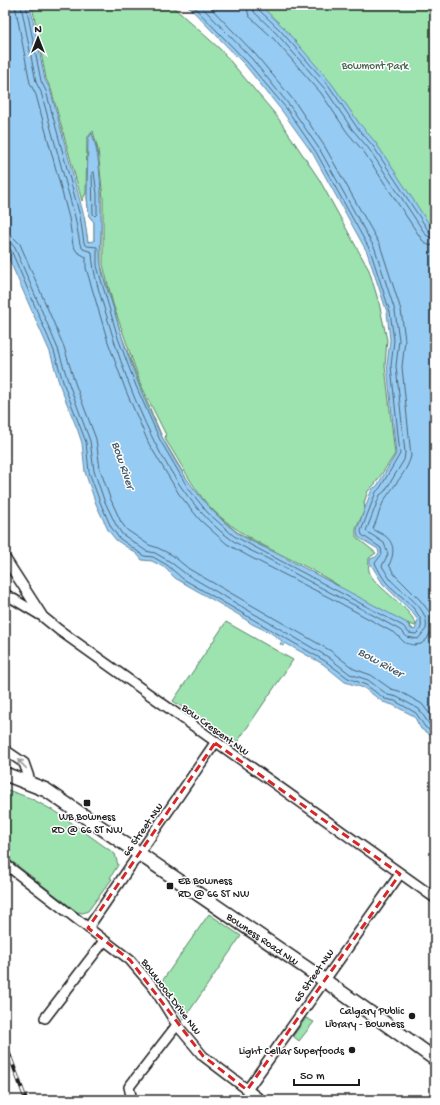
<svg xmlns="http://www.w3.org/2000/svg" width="440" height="1105" font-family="'Gochi Hand',sans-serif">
  <rect width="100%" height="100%" fill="#fff"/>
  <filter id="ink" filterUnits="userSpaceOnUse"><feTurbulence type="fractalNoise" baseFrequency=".025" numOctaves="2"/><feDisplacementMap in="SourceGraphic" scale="8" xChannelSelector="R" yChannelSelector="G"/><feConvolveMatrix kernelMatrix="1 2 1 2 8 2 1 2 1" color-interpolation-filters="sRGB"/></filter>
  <g filter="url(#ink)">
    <!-- green -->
    <path fill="#9ce3b0" stroke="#5c8066" d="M32,5h139l49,44 56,66 43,64 50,91 10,33 8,37 -2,26 10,88 -20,30 -7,7 -4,12 1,6 -9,20v8l20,16 -7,5c0,4 -1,9 0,13 3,14 39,34 47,53l-1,2 -8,-3 10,10 -246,-107 -88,-269 1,-41 4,26 6,-1v-19l-5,-6 -2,-18 1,-59 4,-6 5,16 4,44v72l21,72 18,48 23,54 28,47 19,23 27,23 58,32 44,22c-42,-28 -94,-42 -130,-80 -17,-19 -28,-43 -42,-64l-2,-4 1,-3 -25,-50 -28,-81 -10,-39v-66l-5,-49 -5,-19 -6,7 -1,55 -4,8 -31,-112 -5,-10z
      M234,5h201v252z
      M226,622l67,38 -57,84 -63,-43z
      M5,789l25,9 28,15 57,41 3,11 -8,13 2,1 -24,32 -5,2 -6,-1 -72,-56z
      M209,914l32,22 -57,83 -24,-35z
      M306,1018l8,4 -15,19 -6,-5z"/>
    <!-- water -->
    <path fill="#96ccf4" stroke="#65869e" d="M5,5h25l15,75 5,9 34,127 4,26 6,-1v-19l-5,-6 -2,-18 1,-59 4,-6c10,31 9,64 9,97 0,11 -2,24 0,35 2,16 10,33 14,49 22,75 57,169 121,218 12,9 26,14 40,21 43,23 87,46 131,70l4,6 4,1 3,-10 -8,-10 -27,-26 -13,-21v-4l6,-2 3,-4 -1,-4 -20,-12 -1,-7 15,-41 5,-3 19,-32 -9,-89 3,-25 -3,-28 -20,-60 -54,-98 -31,-43 -37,-46 -58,-60h73l23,22 49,57 27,39 17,20 59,90v505l-14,-9 -7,-13 -21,-11 -10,-3 -19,-14 -19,-6 -22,-18 -38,-21 -2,3 -3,-2 2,-3 -11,-8 -19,-9 -13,-9 -64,-37 -10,-10 -13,-7 -10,-1 -5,-6 -21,-14 -8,-10 -12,-26 -11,-32 -3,-29 -4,-12 -18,-45 -10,-34 -41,-93 -4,-14z"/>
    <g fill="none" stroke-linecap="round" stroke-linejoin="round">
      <!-- shore -->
      <path stroke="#4d6272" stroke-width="1" d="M15,5l15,78 6,12 33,123 4,27 4,7 9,5v11l22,74 18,49 23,53 30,50 21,26 27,24 21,12 92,47 56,31 9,9 9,2 7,-1 6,-5 4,-8v-17l-11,-14 -25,-25 -6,-10c6,-12 6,-24 -7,-31 -4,-2 -6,-3 -9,-5 4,-9 8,-24 12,-30 8,-12 23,-29 26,-43l-9,-89 3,-27 -4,-30 -21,-65 -55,-98 -30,-45 -39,-47 -48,-50
        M21,5l15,77 5,10 34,125 5,27 3,5 9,3c1,22 8,43 15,65 21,73 60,178 125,223 13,9 27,14 40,21 42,24 86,45 128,69l7,7 11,2 8,-10c4,-22 -24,-35 -36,-50 -3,-4 -5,-9 -8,-13l6,-12 -4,-11 -18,-12 14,-36 5,-4 19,-31 1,-7 -9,-87 3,-26 -4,-29 -20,-62 -55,-99 -30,-44 -38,-47 -52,-54
        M26,5l15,76 5,10 34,125 4,27 3,3 10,1v19l21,72 18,48 24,54 28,48 19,24 27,24 169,90 6,7 7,1c20,-15 -21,-41 -30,-52 -4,-5 -8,-13 -11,-19l7,-9 -1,-6 -19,-13 -1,-4 15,-39 4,-4 20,-34 -9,-88 3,-26 -4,-28 -20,-62 -54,-98 -30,-44 -38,-45 -56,-58
        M246,5l3,11 23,21 49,56 26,39 17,20 58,88 6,5 7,1
        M252,5l2,7 22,21 49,56 27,40 17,20 57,86 9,5
        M257,5l1,4 22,21 49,56 27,40 17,20 57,87 5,2
        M94,172l3,22v20l-2,2 -2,-2 -1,-40z
        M5,236l8,1 7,7 44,103 11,36 21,56 4,30 10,29 11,24 6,8 22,15 9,3 14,7 17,14 142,82 23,18 17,6 20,14 8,2 23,13 13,17
        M5,242l6,1 4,5 43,101 11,35 21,57 4,30 10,29 12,25 6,9 24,17 9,2 14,8 17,13 142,83 22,17 18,6 20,15 9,2 22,12 10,15 6,4
        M5,247l6,3 43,101 10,34 22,57 3,30 11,30 11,25 8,11 25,18 9,1 14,8 16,14 142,82 23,17 18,7 19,14 10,2 21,12 9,14 10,7"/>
      <!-- street casing -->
      <g stroke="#1c1c1c" stroke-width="12">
        <path id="street" d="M5,558l38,59 16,13 376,268
          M5,594l35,21
          M5,750l19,13 7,20
          M5,864l125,96 24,28 23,37 26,31 58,44
          M88,928l127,-185
          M45,1018l59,-77
          M247,1090l153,-216
          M132,1100l-3,-13 48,-62"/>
      </g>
      <!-- secondary casing -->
      <g stroke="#1c1c1c" stroke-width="16">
        <g id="secondary">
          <path id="s1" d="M5,774l41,16 278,190 111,79"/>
        </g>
      </g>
      <!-- street -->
      <use href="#street" stroke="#fff" stroke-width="9"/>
      <!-- secondary -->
      <use href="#secondary" stroke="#fff" stroke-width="13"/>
      <!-- rail casing -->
      <g stroke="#1c1c1c" stroke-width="4">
        <path id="rail" d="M5,1043l21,57"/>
      </g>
      <!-- rail -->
      <use href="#rail" stroke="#fff" stroke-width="2.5" stroke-dasharray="8" stroke-linecap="butt"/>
    </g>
    <!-- one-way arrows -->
    <defs><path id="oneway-shaft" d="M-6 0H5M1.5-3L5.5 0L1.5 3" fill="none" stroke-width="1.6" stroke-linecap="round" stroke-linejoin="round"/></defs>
    <use stroke="#999" href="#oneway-shaft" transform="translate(22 764) rotate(-134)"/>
  </g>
  <!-- marked area -->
  <path fill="none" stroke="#d62828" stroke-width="3" stroke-dasharray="8 5" stroke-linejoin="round" d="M215,743l185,131 -153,216 -44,-34 -73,-96 -42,-32z"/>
  <!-- markers -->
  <g fill="#1c1c1c" stroke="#fff" stroke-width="1.5">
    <rect x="83" y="799" width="8" height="8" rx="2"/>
    <rect x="166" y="882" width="8" height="8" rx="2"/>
    <circle cx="412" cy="1016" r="4"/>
    <circle cx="352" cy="1050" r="4"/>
  </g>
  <g text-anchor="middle" stroke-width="3" stroke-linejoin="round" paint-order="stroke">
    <!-- park labels -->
    <g font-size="11" fill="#496250" stroke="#fff">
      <text x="375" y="69">Bowmont Park</text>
    </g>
    <!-- street labels -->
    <g font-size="11" fill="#1c1c1c" stroke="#fff">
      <text transform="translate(216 729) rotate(36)" y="4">Bow Crescent NW</text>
      <text transform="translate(142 829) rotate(-55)" y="4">66 Street NW</text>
      <text dy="4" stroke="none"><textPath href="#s1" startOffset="307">Bowness Road NW</textPath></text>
      <text transform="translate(313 975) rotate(-55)" y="4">65 Street NW</text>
      <text transform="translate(172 996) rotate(53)" y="4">Bowwood Drive NW</text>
    </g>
    <!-- poi labels -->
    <g font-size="11" fill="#1c1c1c" stroke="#fff" text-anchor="end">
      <text x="87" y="820" text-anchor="middle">WB Bowness<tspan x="87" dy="13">RD @ 66 ST NW</tspan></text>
      <text x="178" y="884" text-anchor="start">EB Bowness<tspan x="178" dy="13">RD @ 66 ST NW</tspan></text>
      <text x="404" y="1014">Calgary Public<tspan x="404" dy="13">Library - Bowness</tspan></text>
      <text x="344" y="1054">Light Cellar Superfoods</text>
    </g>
    <!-- water labels -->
    <g font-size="12" font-style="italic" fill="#475a68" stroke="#fff">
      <text transform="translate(124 465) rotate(71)" y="4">Bow River</text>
      <text transform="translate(381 662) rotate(29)" y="4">Bow River</text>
    </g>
  </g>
  <!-- margin -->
  <rect width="440" height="1105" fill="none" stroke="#fff" stroke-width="20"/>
  <rect x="10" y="10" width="420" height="1085" fill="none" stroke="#1c1c1c" stroke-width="1.5" filter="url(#ink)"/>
  <!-- north arrow -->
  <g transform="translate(38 38)" stroke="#ffffff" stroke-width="3" paint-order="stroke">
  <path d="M0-3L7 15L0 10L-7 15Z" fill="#1c1c1c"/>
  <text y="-6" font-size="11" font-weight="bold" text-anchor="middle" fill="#1c1c1c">N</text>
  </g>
  <!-- scale -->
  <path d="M294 1079v6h65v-6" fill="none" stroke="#1c1c1c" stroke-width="2"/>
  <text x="300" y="1079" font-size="12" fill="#1c1c1c" stroke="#ffffff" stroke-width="3" paint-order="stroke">50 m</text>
</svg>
